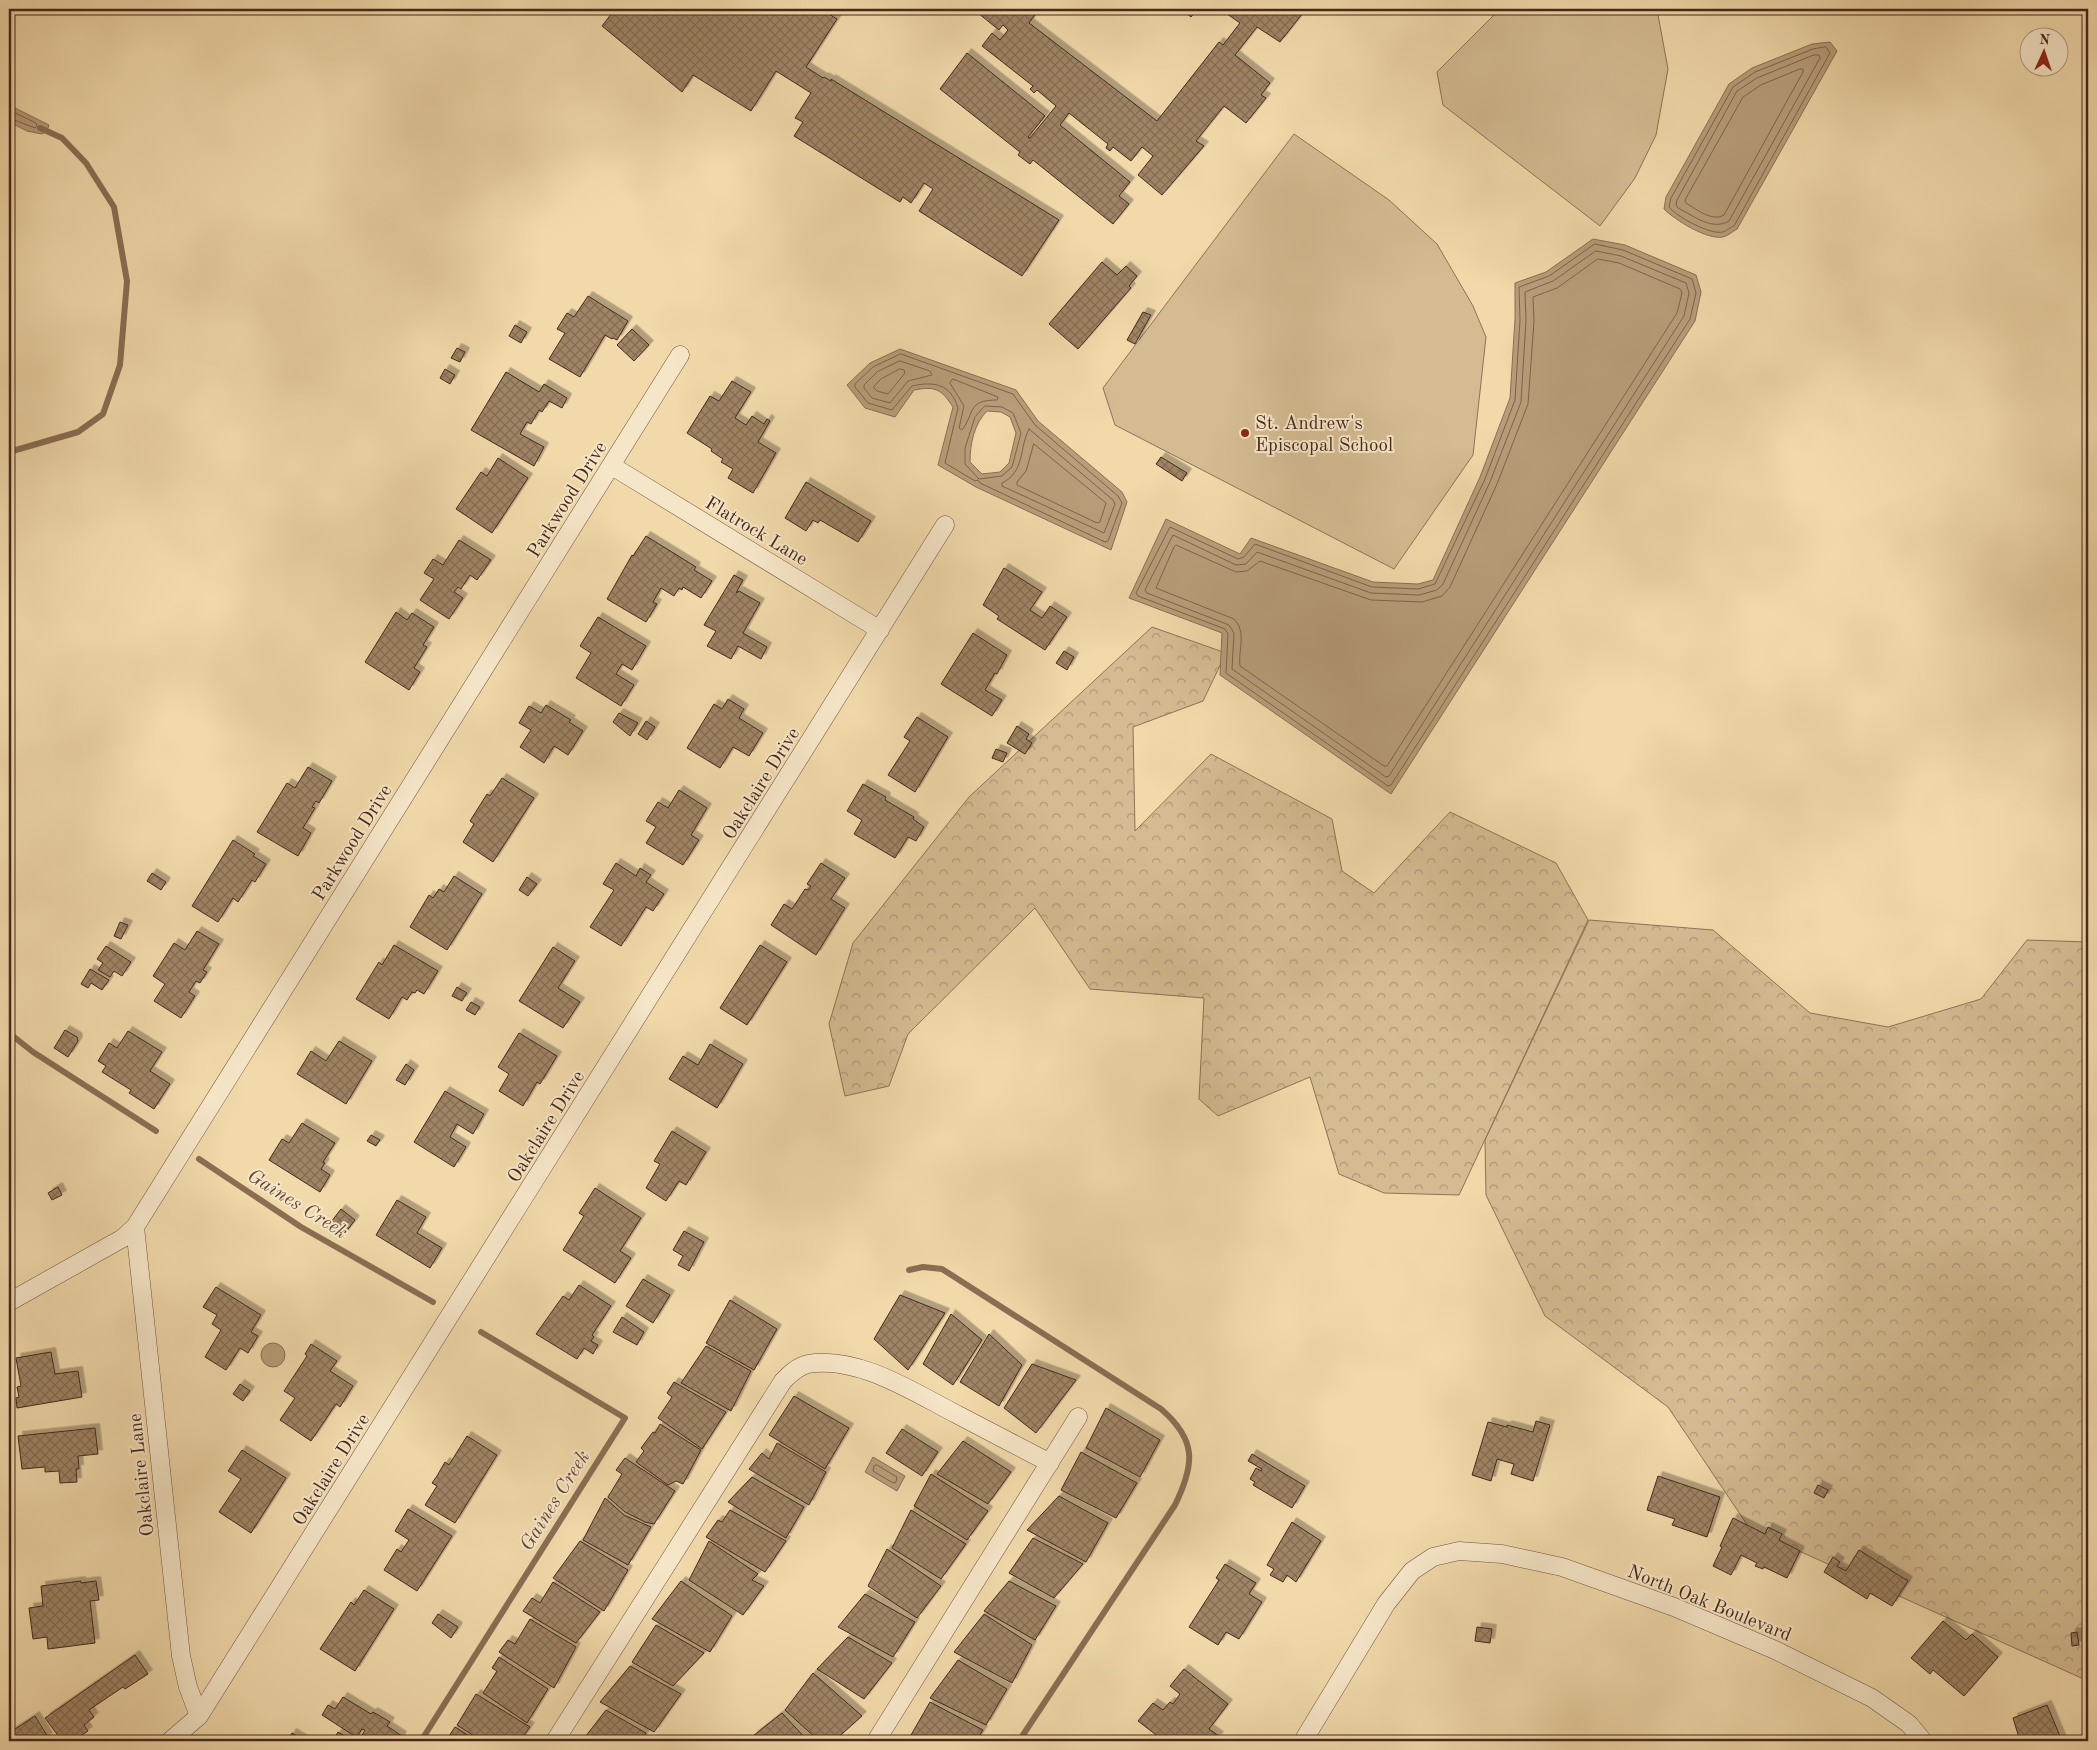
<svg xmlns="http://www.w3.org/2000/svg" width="2097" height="1750" font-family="'Old Standard TT',serif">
  <defs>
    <pattern id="forest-crowns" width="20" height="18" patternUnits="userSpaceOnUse" patternTransform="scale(1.25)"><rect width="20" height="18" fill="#d4bb92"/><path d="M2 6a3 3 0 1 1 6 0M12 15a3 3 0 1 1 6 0" fill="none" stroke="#ae9876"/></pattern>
    <pattern id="building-cross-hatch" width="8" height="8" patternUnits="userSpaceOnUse" patternTransform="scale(1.25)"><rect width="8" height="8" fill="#9f8465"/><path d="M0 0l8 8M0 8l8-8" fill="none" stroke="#836c52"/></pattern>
    <filter id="shadow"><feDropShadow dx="4.5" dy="-4.5" stdDeviation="0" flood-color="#0004"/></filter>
  </defs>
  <rect width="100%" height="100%" fill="#f1d9aa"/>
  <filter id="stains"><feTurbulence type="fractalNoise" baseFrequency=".004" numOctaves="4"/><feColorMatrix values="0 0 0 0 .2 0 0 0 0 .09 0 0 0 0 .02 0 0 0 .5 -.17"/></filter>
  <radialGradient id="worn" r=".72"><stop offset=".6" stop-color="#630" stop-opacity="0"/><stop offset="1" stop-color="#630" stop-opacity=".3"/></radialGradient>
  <!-- grass -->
  <path fill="#d4bb92" stroke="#8e7256" d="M1500,9h154l4,6 10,54 -12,66 -21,43 -35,48 -157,-121 -6,-33z
    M1294,134l95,66 48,44 36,62 13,31 -13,118 -79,114 -279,-144 -12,-37z"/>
  <!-- forest -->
  <path fill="url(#forest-crowns)" stroke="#8e7256" d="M1152,627l74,26 -23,48 -70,26 2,104 76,-77 121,65 10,52 32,22 76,-81 106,51 32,57 -129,275 -75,-2 -45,-19 -29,-97 -92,39 -19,-17 5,-101 -114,-9 -55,-81 -127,126 -19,52 -44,10 -16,-72 24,-81 116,-146z
    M1589,920l124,10 97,83 78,14 93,-28 46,-59 61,2v739l-338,-152 -82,-122 -123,-91 -59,-121 -1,-55z"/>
  <!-- water -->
  <path fill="#b79d79" stroke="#8a6e53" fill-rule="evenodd" d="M1830,42l7,9 -100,178c-4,2 -9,7 -14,8 -16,3 -48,-17 -59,-28l2,-12 63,-113 23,-16 60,-24z
    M9,105l40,20 -2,6 -5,3 -15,-3 -18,-9z
    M1593,239l32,6 71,30 5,17 -6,29 -304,473 -171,-119 2,-42 -93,-35 37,-79 74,35 11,-16 122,44 45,2 15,-4 47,-103 30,-79 5,-79v-36l31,-11z
    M900,349l116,41 22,31 84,71 5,10 -16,48 -135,-63 -38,-22 15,-58c-12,-18 -17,-21 -39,-17l-19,27 -30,-9 -18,-23 23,-22zM987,411l14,1 9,5 6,16 -7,30 -9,9 -18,2 -12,-12c0,-18 4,-38 17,-51z
    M261 1355a12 12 0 1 1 24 0a12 12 0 1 1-24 0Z
    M873,1457l32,19 -8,15 -32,-19z"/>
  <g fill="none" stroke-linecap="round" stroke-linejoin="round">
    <!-- shore -->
    <path stroke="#7f624a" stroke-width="1" d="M1826,47l4,6 -96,173c-3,1 -8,5 -11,6 -13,3 -46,-15 -54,-25l2,-9 62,-111 22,-15 58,-23z
      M1814,55h5l1,3 -91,163c-17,10 -35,-5 -51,-13l-2,-3 1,-5 60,-109 20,-13z
      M1800,69h3v3l-79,143c-12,7 -28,-6 -38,-12l-1,-3 58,-103 18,-12z
      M9,110l27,13 1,3 -2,2 -26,-10
      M1595,244l28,6 69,29 4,14 -6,26 -299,466 -3,1 -162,-113 2,-39 -3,-5 -87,-33 -2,-3 34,-66 68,32 6,-2 11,-13 117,43 46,2 17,-5 50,-105 30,-79 5,-80 -1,-33 30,-11z
      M1596,251l25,5 65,27 3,10 -5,23 -295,460 -3,1 -154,-108 2,-36 -5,-8 -82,-32 -2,-3 28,-55 63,30 10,-1 11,-12 114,41 48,2 18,-5 6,-6 47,-102 31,-80 5,-82 -1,-28 28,-11z
      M1598,259l21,4 61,26 2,4 -5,20 -290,453h-3l-144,-100c-2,-16 7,-34 -6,-47l-78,-31 18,-41 2,-2 60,27 11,-1 13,-10 111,39 51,2 20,-6 8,-9 47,-103 31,-80 6,-83 -1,-24 24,-9z
      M901,354l112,40 22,31 83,71 4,7 -14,38 -3,1 -125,-59 -2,-3 -3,1 -30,-18 13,-55c-7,-24 -24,-27 -46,-22l-20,24 -24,-7 -13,-16v-3l18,-17z
      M900,361l30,10 2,4 -24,6 -18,22 -18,-5 -8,-10v-3l13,-13z
      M900,369l4,1 1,3 -17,21 -11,-3 -3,-3v-2l7,-7z
      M953,379l45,18 -1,3c-30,0 -22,13 -35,30l-3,-2 5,-22 -14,-23z
      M985,406l17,1 11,6 8,20 -9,34 -10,9 -23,3 -14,-15v-16l10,-31z
      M1029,429l84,71 2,4 -11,29 -102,-47v-3c23,-11 17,-35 27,-54z
      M1034,444l72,59 -6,19 -3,1 -80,-38v-3l9,-11z
      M877,1465l20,12 -1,5 -3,1 -20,-12 1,-5z"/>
    <!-- stream -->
    <path stroke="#8a6e53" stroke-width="6" d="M9,452l69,-20 25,-18 17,-49 7,-84 -13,-74 -28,-44 -24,-25 -22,-10
      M9,1033l24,19 123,79
      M199,1159l102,68 132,75
      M909,1270l14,-3 19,2 219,140c36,31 34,55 14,96l-156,236
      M421,1741l204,-323 -144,-86"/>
  </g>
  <!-- building -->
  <path fill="url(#building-cross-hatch)" stroke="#47281a" filter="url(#shadow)" d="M615,9h206l16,10 -31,48 17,11 1,-1 7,4v-2l228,141 -37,56 -103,-65 14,-22 -9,-6 -13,20 -8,-6 -3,5 -106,-66 9,-14 -8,-4 16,-25 -35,-22 -25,40 -58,-36 -11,17 -80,-66z
    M973,9h66l-10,14 128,98 62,-79 4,3 17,-22 -20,-14h22l5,4 3,-4h56l-26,33 -23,-15 -22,28 35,28 -9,12 5,3 -20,25 -22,-17 -28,35 8,5 -42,49 -24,-20 15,-19 -11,-9 -11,14 -18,-14 -3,4 -4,-3 2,-4 -39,-31 -9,12 70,57 -11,14 10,8 -16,20 -80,-64 -3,4 -12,-9 2,-3 -80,-63 27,-36 78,63 -17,21 2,1 26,-32 -19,-16 -3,3 -4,-4 3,-3 -51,-40 10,-13 8,7 8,-10 -5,-5 -4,5z
    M1181,9h16l-6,8z
    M1102,262l15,13 9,-9 11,10 -8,10 2,2 -53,61 -29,-25z
    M588,296l40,25 -11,19 -4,-2 -1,1 -7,-4 -25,42 -31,-18 16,-26 -8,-4 10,-16 7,4z
    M1143,312l8,3 -16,29 -8,-4z
    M515,325l12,7 -6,11 -12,-7z
    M632,329l17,16 -15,16 -17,-16z
    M457,348l8,4 -5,10 -9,-4z
    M445,369l10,6 -5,9 -10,-6z
    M506,372l33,20 5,-8 23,14 -5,10 -13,-7 -7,11 -3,-2 -8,14 -4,-2 -7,12 24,13 -10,19 -63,-36z
    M732,381l19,11 -16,26 11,7 6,-9 12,8 3,-5 3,2 -12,21 18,11 -23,40 -25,-15 5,-9 -12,-7 2,-3 -12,-8 1,-2 -25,-16 23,-37 9,5z
    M1161,457l26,16 -5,8 -26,-17z
    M498,458l30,20 -36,55 -36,-24 25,-37 6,4z
    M806,482l65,39 -13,21 -38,-22 -2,3 -5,-3 -7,11 -21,-13z
    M646,536l50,31 -2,3 18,11 -11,17 -18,-11 -1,3 -3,-2 -5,8 -13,-8 -8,14 4,2 -11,18 -39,-23 25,-44 1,1z
    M459,540l32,20 -14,20 -7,-5 -9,14 -3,-2 -4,5 9,6 -14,21 -29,-19 14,-21 -10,-6 9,-14 10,6z
    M1004,568l38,24 -12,18 12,8 8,-12 17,11 -22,33 -48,-31 2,-3 -16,-11z
    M734,575l9,5 -7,13 3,-2 21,12 -17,30 24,14 -6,12 -23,-13 -7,13 -24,-13 9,-15 -12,-6z
    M396,612l11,8 5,-7 22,14 -11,18 4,2 -13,21 6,4 -11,18 -44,-28z
    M598,617l48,29 -14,24 -10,-6 -6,10 18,11 -13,21 -45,-28 15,-25 -11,-7z
    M973,633l34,22 -10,19 -2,-1 -10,17 17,10 -10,16 -51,-32z
    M1064,651l10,6 -7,13 -11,-7z
    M728,699l16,10 -5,9 24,15 -14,23 -16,-9 -13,21 -33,-20 27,-44 8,5z
    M546,705l25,15 -2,2 14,9 -15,24 -14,-9 -10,17 -24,-16 11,-17 -12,-7 10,-17 12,7z
    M619,713l19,10 -8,13 -17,-14z
    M917,717l31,20 -33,55 -27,-17 22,-34 -6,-4z
    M646,721l9,6 -8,13 -9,-6z
    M1017,726l12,8 -3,5 6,4 -7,11 -18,-11z
    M996,749l11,4 -4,9 -11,-4z
    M308,767l24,14 -13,22 -3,-2 -4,6 3,1 -12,20 8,5 -13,23 -41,-24 30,-49 8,5z
    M502,778l32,20 -41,64 -30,-20 11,-18 -4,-3 17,-27 3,2z
    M863,784l23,13 -1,3 29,17 -1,2 11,8 -8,14 -8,-4 -13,21 -41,-24 8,-14 -15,-9z
    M679,790l28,18 -16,27 8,5 -16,25 -37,-22 10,-16 -10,-6 12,-19 10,6z
    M233,840l22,14 -2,2 13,8 -11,18 -3,-2 -14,22 -5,-4 -15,24 -26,-16z
    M616,863l20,13 4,-8 11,7 -5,7 18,12 -11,17 -7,-4 -25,39 -31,-19 24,-37 -11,-6z
    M821,863l24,15 -14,21 14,9 -29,47 -45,-30 13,-21 8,5 13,-20 3,1 3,-4 -4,-2z
    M152,873l14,9 -5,8 -14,-9z
    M454,876l28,18 -35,56 -37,-23 19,-32 4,3 6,-9 5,3z
    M527,877l10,7 -9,12 -9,-6z
    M120,922l8,3 -7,14 -7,-3z
    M197,931l22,13 -16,26 4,2 -7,11 -4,-2 -7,11 6,4 -14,22 -27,-17 11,-17 -12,-8 21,-33 11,7z
    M394,945l44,26 -14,23 -7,-4 -2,3 -3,-1 -5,8 -5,-3 -13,22 -33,-20 23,-37 3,3z
    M760,945l27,17 -40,63 -27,-17z
    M106,946l25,16 -9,14 -8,-5 -4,6 -12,-7 5,-7 -6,-4z
    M553,947l22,14 -17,27 22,14 -17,26 -44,-27z
    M90,969l19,11 -7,10 -11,-7 -3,5 -7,-4z
    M457,987l10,6 -5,8 -10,-5z
    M471,1002l9,5 -5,8 -9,-5z
    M65,1030l12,7 1,4 -10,16 -14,-9z
    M128,1031l34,21 -12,19 20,13 -16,25 -25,-16 2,-3 -29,-18 4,-6 -8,-5 11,-18 8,5z
    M519,1033l38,23 -17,28 -3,-2 -14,24 -24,-15 10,-17 -11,-7z
    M339,1041l33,20 -26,43 -49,-30 14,-23 15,10z
    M710,1044l33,20 -26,44 -48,-29 14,-23 15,9z
    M406,1064l8,6 -9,15 -9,-5z
    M445,1091l39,23 -11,20 -16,-10 -7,13 16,10 -12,20 -40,-25z
    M302,1123l33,20 -12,19 2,1 -4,6 9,6 -10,17 -51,-32 13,-21 7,4z
    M672,1131l34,21 -20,33 -7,-4 -13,20 -20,-13 14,-24 -6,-3z
    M371,1135l9,5 -4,6 -9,-5z
    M58,1187l4,8 -10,5 -4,-7z
    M595,1188l46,30 -21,33 11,7 -16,25 -52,-33 21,-34 -5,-3z
    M397,1200l29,17 -9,16 25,15 -12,20 -54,-33z
    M341,1209l14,11 -13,17 -14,-11z
    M684,1231l20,11 -15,29 -11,-6 5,-9 -10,-6z
    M643,1279l27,16 -17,28 -27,-17z
    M579,1285l32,21 -19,29 2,2 -3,4 7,4 -5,9 -9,-6 -7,11 -41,-25 27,-38 6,4z
    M216,1287l45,28 -10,17 7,4 -10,17 -8,-5 -14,22 -21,-13 16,-27 -9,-6 5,-9 -14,-8z
    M900,1295l45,18 -37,57 -34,-31z
    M730,1300l47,29 -23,41 -48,-27z
    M951,1314l31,26 -29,45 -30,-21z
    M622,1317l22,15 -7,13 -24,-13z
    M989,1334l33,31 -23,41 -39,-24z
    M311,1344l26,17 -7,10 23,15 -13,21 -4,-3 -25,37 -31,-21 15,-22 -11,-7 23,-35 -2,-2z
    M706,1346l45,25 -20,40 -50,-28z
    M51,1352l4,22 23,-3 4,26 -65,11 -1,-10 3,-1 -2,-10 4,-1 -5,-28z
    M1032,1364l44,16 -40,53 -32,-25z
    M674,1382l52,30 -24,37 -44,-31 14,-21 -5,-4z
    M240,1384l10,7 -7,10 -10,-7z
    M794,1396l55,32 -24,41 -56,-34z
    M1106,1408l54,32 -20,37 -54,-29z
    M1536,1421l14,4 -17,56 -22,-7 3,-10 -17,-5 -6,22 -19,-6 16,-53 19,5v-2l26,7z
    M660,1424l41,26 -18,34 -7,-3 -8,4 -32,-23 8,-11 -3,-3 12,-16 2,1z
    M95,1428l3,26 -20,2 1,13h-3l1,13 -17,1 -1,-12 -14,1v-5l-23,2 -4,-33z
    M902,1429l36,23 -16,24 -36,-23z
    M467,1436l30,19 -42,68 -30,-18 12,-19 -5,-3 5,-7 8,-14 4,3z
    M963,1441l48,31 -23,32 -51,-30z
    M777,1443l49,29 -17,33 -60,-36 13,-16 7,6z
    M242,1450l44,28 -35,55 -32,-21 22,-33 -13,-8z
    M1081,1452l56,31 -21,35 -55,-28z
    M1252,1454l53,32 -13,22 -39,-23 2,-3 -5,-3 6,-11 5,3 1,-2 -14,-8z
    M625,1458l50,33 -21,33 -9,-2 -20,-10 -17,-15 14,-23 -6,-4z
    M931,1474l57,37 -21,29 -53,-34z
    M1658,1476l62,21 -13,40 -35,-12 3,-6 -28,-9z
    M752,1477l52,30 -18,31 -58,-36z
    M1818,1485l10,5 -4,8 -10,-5z
    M1059,1496l49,27 -22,39 -59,-32z
    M605,1498l19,17 27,12 -23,38 -45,-25z
    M408,1509l44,27 -35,55 -33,-21 13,-21 4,3 8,-12 -14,-9z
    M730,1510l56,31 -21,31 -59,-35 12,-17 4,2z
    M911,1510l55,34 -25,35 -49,-31z
    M1733,1518l32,16 3,-7 14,7 -3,6 21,11 -13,27 -23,-11 -1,2 -8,-3 2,-3 -16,-8 -10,20 -18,-9 9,-19 -2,-1z
    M1292,1522l29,19 -25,41 -9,-7 -4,7 -13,-7 4,-6 -7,-4z
    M1033,1538l50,26 -29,34 -45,-25z
    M580,1541l48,29 -24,41 -51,-33z
    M709,1541l49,33 -6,6 12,6 -21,29 -54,-35z
    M887,1549l54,37 -24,32 -49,-32z
    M1859,1550l49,31 -16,25 -22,-13 -3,6 -43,-27 9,-15 7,5 -3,4 9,5z
    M1225,1564l31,19 -7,11 13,8 -23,37 -13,-7 -8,13 -29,-18 30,-47 -3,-2z
    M81,1581v2l15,-2 3,19 -9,1 5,42 -47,6 -1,-12 -14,2 -4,-31 14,-2 -2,-20z
    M681,1581l51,35 -22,36 -58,-33z
    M1009,1581l47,25 -21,34 -51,-29z
    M553,1582l47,30 -24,31 -53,-32 9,-13 8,5z
    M364,1590l30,19 -39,62 -35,-22 31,-47 3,3z
    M865,1594l50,28 -22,35 -55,-30z
    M438,1614l20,13 -7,11 -19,-15z
    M984,1614l48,31 -20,38 -58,-31z
    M530,1619l46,28 -22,41 -55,-36 9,-12 7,4z
    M1943,1621l23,19 6,-6 26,23 -34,39 -31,-26 -3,4 -19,-16z
    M656,1625l48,28 -31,33 -41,-24z
    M1477,1627l15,2 -2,14 -15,-2z
    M2077,1632l2,13 -7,1 -1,-13z
    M848,1637l44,26 -28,36 -47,-30z
    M135,1655l13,19 -23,15 -2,-2 -34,23 5,7 -10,8 4,6 -15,10h-11l-17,-23z
    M499,1657l49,32 -21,34 -44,-30 14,-22 -5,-3z
    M958,1660l49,29 -21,36 -56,-27z
    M630,1666l51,28 -27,38 -54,-30z
    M1184,1669l44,35 -19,25 10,7 -4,5h-51l-26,-20 15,-18 10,7 7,-8 3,2 7,-10 -10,-8z
    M813,1673l49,43 -28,25h-15l-34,-31z
    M476,1694l54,33 -10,14h-38l-25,-16z
    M343,1697l28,17 2,-2 17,10 -3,4 15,10 -3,5h-18l-1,-2 -1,2h-7l-10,-6 3,-5 -3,-1 -7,11 -22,1 5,-9 10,6 3,1 2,-4 -31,-20 6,-10 7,4z
    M930,1702l53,28 -7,11h-54l-11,-6z
    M2047,1705l15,36h-42l-7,-23z
    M606,1710l40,23 -5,8h-59z
    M782,1713l26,28h-51l-4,-5z
    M35,1716l13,21 -6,4h-33v-8z
    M455,1727l22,14h-27l-3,-2z
    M292,1733l13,8h-18z"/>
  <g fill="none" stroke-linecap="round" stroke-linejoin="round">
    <!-- street casing -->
    <g stroke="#72543e" stroke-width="19">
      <path id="street" d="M612,466l268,164
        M135,1227l46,429 7,31 11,29
        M9,1302l114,-64 12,-11 545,-872
        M170,1741l29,-25 746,-1191
        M555,1741l228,-360c7,-7 15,-15 25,-17 50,-9 107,29 150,51 31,16 61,32 92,48
        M876,1741l202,-324
        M1303,1741l83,-137 26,-33 21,-14 26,-6 43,3 60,13 112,40 101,43 97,48 37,26 14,17"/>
    </g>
    <!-- street -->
    <use href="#street" stroke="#f6e6c8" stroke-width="18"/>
  </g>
  <!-- markers -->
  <circle fill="#8f2418" stroke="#f6e6c8" stroke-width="2" cx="1245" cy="433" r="5"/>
  <g text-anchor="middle" stroke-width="4" stroke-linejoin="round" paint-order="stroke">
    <!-- poi labels -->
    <g font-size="19" fill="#47281a" stroke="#f6e6c8" text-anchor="start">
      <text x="1255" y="429">St. Andrew's<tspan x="1255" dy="22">Episcopal School</tspan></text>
    </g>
    <!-- street labels -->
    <g font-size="19" fill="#47281a" stroke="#f6e6c8">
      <text transform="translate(566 499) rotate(-58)" y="7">Parkwood Drive</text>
      <text transform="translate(757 530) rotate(31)" y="7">Flatrock Lane</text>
      <text transform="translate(760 783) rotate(-58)" y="7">Oakclaire Drive</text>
      <text transform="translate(351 842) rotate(-58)" y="7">Parkwood Drive</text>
      <text transform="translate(545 1126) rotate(-58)" y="7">Oakclaire Drive</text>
      <text transform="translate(330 1469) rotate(-58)" y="7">Oakclaire Drive</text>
      <text transform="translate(140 1475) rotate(-96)" y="7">Oakclaire Lane</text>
      <text transform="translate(1710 1602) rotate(22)" y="7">North Oak Boulevard</text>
    </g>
    <!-- water labels -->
    <g font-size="20" font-style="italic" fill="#634532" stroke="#f6e6c8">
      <text transform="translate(298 1203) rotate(32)" y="7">Gaines Creek</text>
      <text transform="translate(554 1500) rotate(-58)" y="7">Gaines Creek</text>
    </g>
  </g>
  <!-- margin -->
  <rect width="2097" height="1750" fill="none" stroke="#f1d9aa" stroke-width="30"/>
  <rect x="10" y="10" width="2077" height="1730" fill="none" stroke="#47281a" stroke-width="2.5"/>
  <rect x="15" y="15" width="2067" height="1720" fill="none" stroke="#47281a"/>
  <!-- north arrow -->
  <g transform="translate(2044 52) rotate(3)"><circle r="24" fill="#f6e6c8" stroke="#b09a82"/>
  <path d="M0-4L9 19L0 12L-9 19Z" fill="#8f2418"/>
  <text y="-8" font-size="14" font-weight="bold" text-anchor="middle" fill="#47281a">N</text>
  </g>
  <rect width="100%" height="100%" filter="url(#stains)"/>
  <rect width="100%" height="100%" fill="url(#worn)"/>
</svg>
